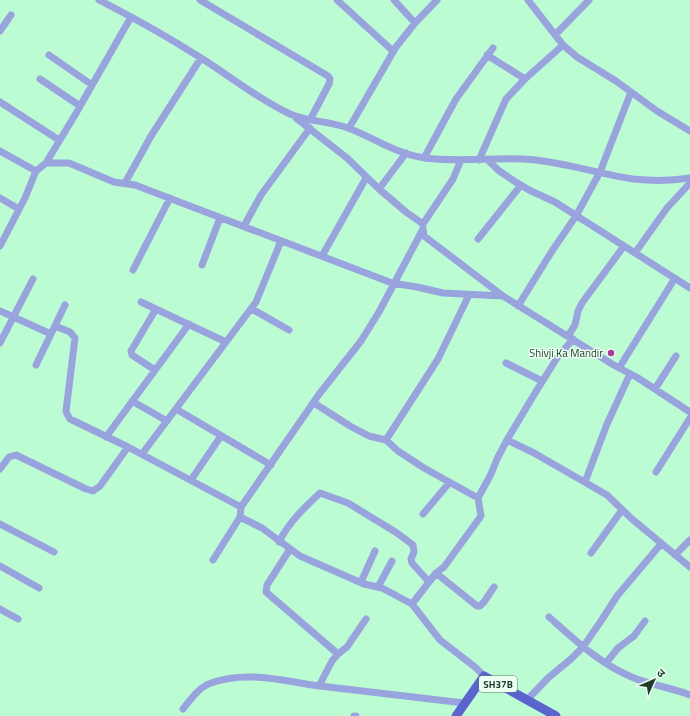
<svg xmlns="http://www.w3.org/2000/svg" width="690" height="716" font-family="'Titillium Web','Noto Sans Devanagari',sans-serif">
  <rect width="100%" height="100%" fill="#bcfcd3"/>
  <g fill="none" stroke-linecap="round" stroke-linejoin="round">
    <!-- minor -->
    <path stroke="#99a4df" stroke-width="7" d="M99,0c35,18 69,37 102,58 29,18 58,42 89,56 19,8 39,7 58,14 27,10 48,26 77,30 37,5 75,-2 111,2 33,4 65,14 97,19 19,2 38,2 57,-1
      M200,0l128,76 2,3 -1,5 -19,36
      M337,0l56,51
      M394,0l21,23
      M528,0l35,45 14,12 39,24 41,30 33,20
      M0,31l11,-16
      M555,35l34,-35
      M49,55l43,30
      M487,55l38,24
      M40,79l40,27
      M0,102l59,38
      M296,118l51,40 32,31 27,23 17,12 30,-45 8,-19
      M349,128l47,-81 19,-24 22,-23
      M0,151l36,20 10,-8h23l45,19 21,3 257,98 25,4 26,6 60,3
      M424,158l32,-59 37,-51
      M479,160l27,-61 19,-20 38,-34
      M488,160l10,10 16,11 15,9 26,12 135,86
      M46,163l29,-48 56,-98
      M125,183l26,-47 50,-78
      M379,189l27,-36
      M0,198l19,11
      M244,226l17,-31 49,-67
      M423,228l1,8 79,60 109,68 26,14 52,34
      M478,239l43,-54
      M0,246l25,-48 11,-27
      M635,253l32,-45 23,-25
      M322,256l44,-78
      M202,265l18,-47
      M133,270l37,-72
      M141,302l85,40
      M518,306l34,-55 24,-35 24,-44 31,-80
      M252,309l37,21
      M0,311l51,23
      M55,326l15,6 5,6 -9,73 1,3 3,5 58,28 113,60
      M568,336l7,-11 3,-14 4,-8 42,-57
      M0,343l33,-64
      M506,363l36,18
      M36,365l29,-60
      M619,368l56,-90
      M155,370l-23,-15 -1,-4 25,-42
      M655,389l21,-33
      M132,401l35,20
      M314,403l36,23 19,10 17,4 12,11 26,17 54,30
      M176,409l95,56
      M106,437l83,-113
      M386,440l52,-81 31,-64
      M507,440l27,13 73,42 25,24 58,48
      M142,454l114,-152 25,-61
      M0,469l9,-12 7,-2 70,34 7,2 7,-5 28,-39
      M656,472l34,-54
      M191,480l30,-44
      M585,482l22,-58 23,-50
      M423,514l26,-31
      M240,517l22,11 38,28 64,28 18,4 30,16 28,36 35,27 9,9
      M0,524l54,28
      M279,542c10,-20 25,-34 41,-49l28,10 49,30 16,12 1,7 -3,7 1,4 17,19
      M290,549l-23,36 -1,7 72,62
      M591,553l31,-43
      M675,555l15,-15
      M213,560l27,-43 1,-10 79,-114 41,-52 18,-29 44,-83
      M0,566l39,22
      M436,573l41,33h3l4,-4 10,-15
      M361,582l14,-31
      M378,587l14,-26
      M412,604l24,-31 8,-6 37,-51 -3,-18 13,-24 6,-15 10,-19 25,-42 25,-40 16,-19
      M0,609l18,10
      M549,617c26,23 52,48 85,61 18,7 38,10 56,17
      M606,663l12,-15 16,-12 11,-15
      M319,686l13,-25 6,-7 9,-7 19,-28
      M527,700l21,-22 23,-19 12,-12 18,-26 16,-25 44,-52
      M183,709c8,-10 16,-22 28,-26 36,-13 72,-2 109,3 48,6 96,11 144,17
      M354,716h2"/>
    <!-- major -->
    <path stroke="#5a63cf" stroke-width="9" d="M456,716l28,-40 72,40"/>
  </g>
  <!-- markers -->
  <circle fill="#ad3c97" stroke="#edfdf2" stroke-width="1.5" cx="611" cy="353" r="4"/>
  <g text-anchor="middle" stroke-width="3" stroke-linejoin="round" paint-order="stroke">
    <!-- shield labels -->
    <rect fill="#edfdf2" stroke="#5b7766" stroke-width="1" x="479" y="676" width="38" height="16" rx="3"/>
    <g font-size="10" font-weight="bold" fill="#1c3e2a">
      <text x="498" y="688">SH37B</text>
    </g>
    <!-- poi labels -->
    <g font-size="11" fill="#1c3e2a" stroke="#edfdf2" text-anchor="end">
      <text x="603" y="357">Shivji Ka Mandir</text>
    </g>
  </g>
  <!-- north arrow -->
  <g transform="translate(654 680) rotate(45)" stroke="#edfdf2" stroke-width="3" paint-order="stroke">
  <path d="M0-3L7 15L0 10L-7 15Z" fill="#1c3e2a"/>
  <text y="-6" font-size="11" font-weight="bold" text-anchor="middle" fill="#1c3e2a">उ</text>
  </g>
</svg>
